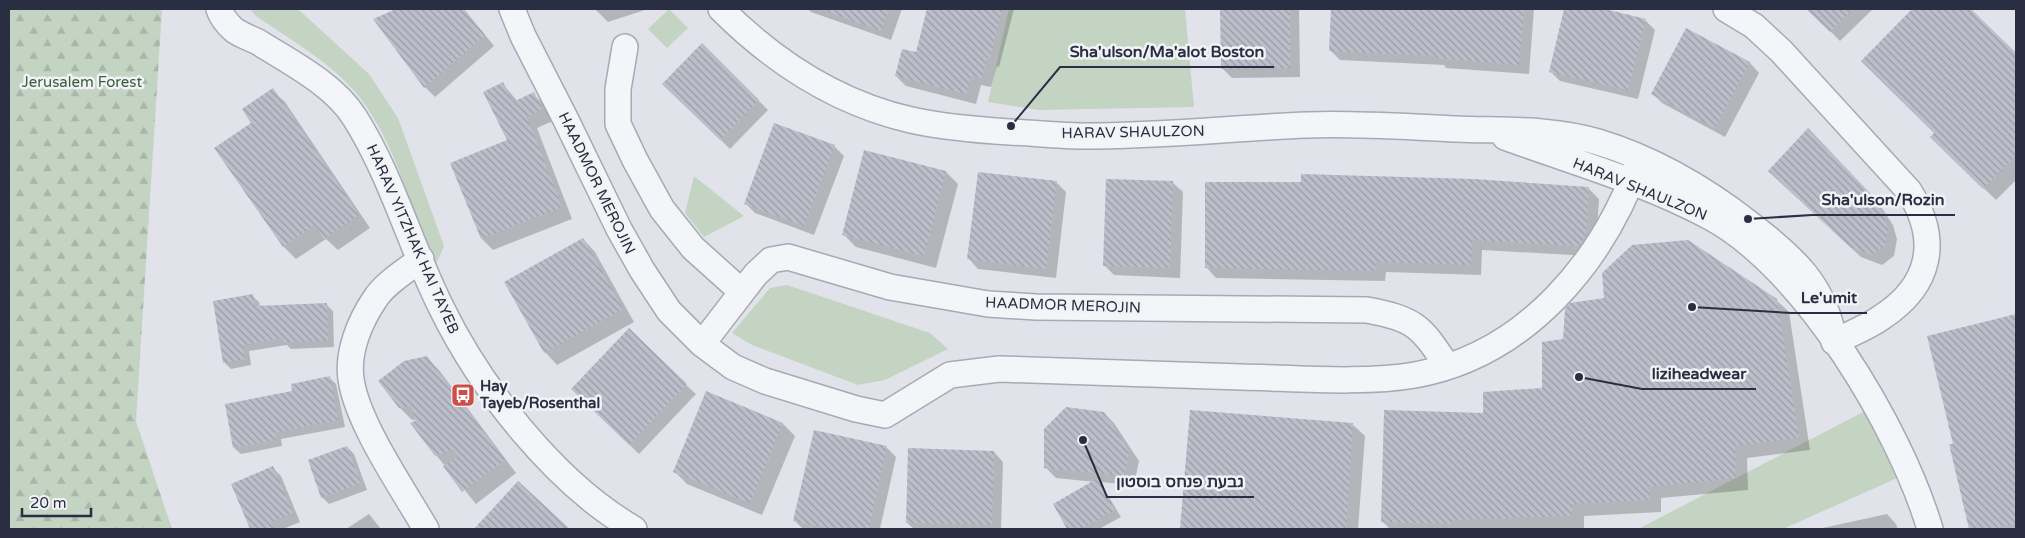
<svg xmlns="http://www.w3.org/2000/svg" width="2025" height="538" font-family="'Varela Round','Noto Sans Hebrew',sans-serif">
  <defs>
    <pattern id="forest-firs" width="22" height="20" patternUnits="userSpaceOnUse" patternTransform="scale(1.25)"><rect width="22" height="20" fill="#c4d4c3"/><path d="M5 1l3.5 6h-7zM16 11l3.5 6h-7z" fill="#a9b6a9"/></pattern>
    <pattern id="building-back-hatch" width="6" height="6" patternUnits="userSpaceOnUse" patternTransform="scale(1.25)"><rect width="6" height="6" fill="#bcbeca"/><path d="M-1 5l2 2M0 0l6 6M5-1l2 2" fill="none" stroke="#999ba6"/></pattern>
  </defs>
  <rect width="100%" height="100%" fill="#e2e3ea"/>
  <!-- green -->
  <path fill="#c4d4c3" d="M250,9h48l71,65 29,44 46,128 -11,25c-20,-58 -35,-122 -72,-172 -27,-35 -69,-58 -105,-83z
    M669,9l19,19 -21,20 -19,-19z
    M1009,9h176l9,98 -155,3 -51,-8z
    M694,176l50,40 -40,21 -19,-24z
    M787,285l143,48 18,16 -63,31 -27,5 -106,-40 -20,-12 38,-45z
    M1867,410l37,65 -121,54h-145z"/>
  <!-- forest -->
  <path fill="url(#forest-firs)" d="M9,9h153l-26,412 36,108h-163z"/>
  <!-- shadow -->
  <path fill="#0003" d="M399,9h65l30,37 -59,51 -10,-10 -50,-68z
    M595,9h53l-40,13z
    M808,9h94l-11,31 -80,-28z
    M928,9h86l-15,58 -2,-1 -6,21 -10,-2 -5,19 -70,-18 -10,-10 21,-22z
    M1222,9h77l1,68 -68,1 -10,-10z
    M1333,9h201l-5,65 -83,-6 -2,-3 -104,-5 -10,-10z
    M1566,9h33l46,11 10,10 -17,69 -78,-18 -10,-10z
    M1808,9h65l-33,32z
    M1914,9h56l46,44v127l-20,20 -65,-63 5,-4 -73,-72z
    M1687,30l63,33 9,10 -34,64 -63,-34 -10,-10z
    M702,45l66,65 -38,39 -66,-65z
    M503,84l15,18 15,-8 12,11 8,16 -16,7 35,91 -79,31 -11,-11 -30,-75 57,-23z
    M272,90l13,12 85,126 -32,22 -12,-11 -30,20 -12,-12 -68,-98 37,-25z
    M1818,139l62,66 13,20 4,14 -3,17 -12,9 -21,-8 -82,-76z
    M834,146l10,10 -30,79 -59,-22 -10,-10z
    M865,152l81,20 12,12 -22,84 -80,-21 -12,-12z
    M1056,182l10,10 -10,86 -78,-9 -9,-10z
    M1173,183l10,9 -3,86 -66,-3 -10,-10z
    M1588,188l11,11 -3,47 -6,10 -108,-6 -1,25 -95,-3 -1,9 -169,-3 -10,-11z
    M583,239l12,13 39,70 -77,43 -12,-13z
    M252,296l7,6 1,5 66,-3 7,7 1,36 -43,2 -4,-4 -38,6 2,14 -20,4 -7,-7z
    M1776,300l13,12 21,138 -63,8 1,32 -87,8v14l-77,4v12l-194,1 -8,-8 102,-107z
    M2016,315v214h-45l-20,-84h3l-26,-108z
    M426,358l13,12 77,103 -40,31 -40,-49 -16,-36 -8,1 -12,-12z
    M330,378l6,6 9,43 -64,12 1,7 -41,8 -7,-6 59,-56z
    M686,385l10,9 -57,60 -57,-55z
    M707,393l76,31 12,12 -33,79 -75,-31 -13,-13z
    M1191,412l161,12 13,12 -7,93h-177z
    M1104,413l10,10 25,38 -5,24 -34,-3 21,35 -22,12h-30l-14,-25 40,-22 -39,-4 -10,-10z
    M347,447l7,7 13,36 -38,14 -7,-7z
    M886,447l10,10 -16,72h-77l-9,-9z
    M994,452l9,10 -2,67h-87l-7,-6z
    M273,468l8,8 19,46 -17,7h-32l-18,-44z
    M518,483l50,46h-92z
    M369,514l12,15h-35z
    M1887,514l9,10 2,5h-80z"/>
  <!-- building -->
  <path fill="url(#building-back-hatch)" d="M396,9h67l22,26 -61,53 -51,-69z
    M825,9h64l-8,22 -56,-20z
    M927,9h75l-12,49 -3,-1 -5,21 -11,-2 -5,18 -71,-18 7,-27 14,3z
    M1220,9h70v59l-69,1z
    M1331,9h193l-5,56 -84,-7v-2l-106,-5z
    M1564,9h41l41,10 -18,71 -79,-18z
    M1806,9h47l-23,23z
    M1912,9h59l45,44v102l-33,34 -53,-52 4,-4 -73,-72z
    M1686,28l64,34 -35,66 -64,-34z
    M702,43l57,57 -39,40 -58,-56z
    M503,82l10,20 21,-10 8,17 -15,8 35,90 -81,32 -31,-76 57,-23 -24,-48z
    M273,88l86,127 -35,24 -9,-14 -32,22 -69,-99 37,-25 -9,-14z
    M774,123l61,22 -31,81 -60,-22z
    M1808,128l62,65 14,21 4,15 -3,17 -13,9 -22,-8 -82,-76z
    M864,150l82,21 -22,85 -82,-21z
    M978,172l79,9 -11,88 -79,-10z
    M1301,174l173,5 115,8 -3,49 -7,10 -107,-6 -1,25 -95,-3 -1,9 -170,-3v-86h96z
    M1106,179l67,2 -3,87 -67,-2z
    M583,238l40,71 -79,44 -40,-71z
    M1688,240l89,59 22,139 -64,8 1,32 -87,9 1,13 -78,4v12l-120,4v4l-71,-2 3,-112 99,3v-21l59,-4v-46l21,-3 2,-30 5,-6 34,-5 -2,-25 30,-28z
    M253,294l2,12 72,-3 1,38 -45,1v-4l-40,7 2,14 -22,4 -10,-62z
    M2016,314v209l-25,6h-22l-20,-85h4l-26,-108z
    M629,328l58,56 -58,61 -58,-56z
    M427,356l78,104 -43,32 -19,-26 14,-9 -3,-8 -19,7 -25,-33 5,-2 -4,-15 -12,2 -21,-27 26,-20z
    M330,376l8,44 -63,13 1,7 -43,8 -8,-44 67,-13 -1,-7z
    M706,391l77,32 -33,80 -77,-31z
    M1066,407l38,5 25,39 -5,25 -80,-8v-39z
    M1190,410l163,13 -7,106h-166z
    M814,430l73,16 -18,83h-39l-37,-8z
    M347,446l14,37 -40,15 -13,-38z
    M908,448l86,3 -2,74 -86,-2z
    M273,466l20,47 -22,9 3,7h-24l-19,-45z
    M1098,478l17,32 -34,19h-14l-14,-25z
    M518,481l25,23 27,25h-96z"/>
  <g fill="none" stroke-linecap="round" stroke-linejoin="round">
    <!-- minor casing -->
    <g stroke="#a7a9b4" stroke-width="28">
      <path id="minor" d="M219,9c2,7 9,16 15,21 7,5 16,8 24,12 32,20 77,43 97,76 37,59 55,127 86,189 40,82 114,176 193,222
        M512,9l11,27 42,82 54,111 23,41 27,41 33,33 54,-70 15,-14 17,-3 102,30 98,17 48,3 331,3c48,9 54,16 80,56
        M721,9c53,53 116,94 190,111 32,7 66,10 99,12 24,1 49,4 74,4 75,0 149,-8 223,-11 50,-2 100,2 149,4 49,2 95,-1 142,13 56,17 107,47 152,82 43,33 76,62 84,118
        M1726,9l28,17 27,25 128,140c31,49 22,94 -27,126 -14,10 -32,17 -48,25
        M625,47l-7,42v35l17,36 27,49 31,39 49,44
        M1505,137c68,25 140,45 205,80 94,50 190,211 220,312
        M421,259c-15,12 -36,24 -46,40 -15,22 -28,53 -24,80 6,44 52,110 75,150
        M702,344l31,23 32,14 91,28 29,6 65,-40 49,-6c81,3 161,5 242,8 53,1 122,7 174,-2 111,-20 189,-114 225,-217"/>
    </g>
    <!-- minor -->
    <use href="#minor" stroke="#f4f5f8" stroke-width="25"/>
  </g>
  <!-- icons -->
  <defs>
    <g id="bus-square" transform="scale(1.25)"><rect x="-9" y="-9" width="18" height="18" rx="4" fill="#ce4d48" stroke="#f1f3f7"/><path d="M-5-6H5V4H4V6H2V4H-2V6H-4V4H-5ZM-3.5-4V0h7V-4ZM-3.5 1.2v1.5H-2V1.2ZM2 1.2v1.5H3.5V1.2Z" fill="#fff"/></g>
  </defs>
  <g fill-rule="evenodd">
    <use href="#bus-square" x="463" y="395"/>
  </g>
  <g text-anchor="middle" stroke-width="5" stroke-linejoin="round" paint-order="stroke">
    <!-- park labels -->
    <g font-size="15" fill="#375e37" stroke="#f1f3f7">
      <text x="82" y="87">Jerusalem Forest</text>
    </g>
    <!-- street labels -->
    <g font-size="15" fill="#2a2e42" stroke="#f1f3f7">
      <text transform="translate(1133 132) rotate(-1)" y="5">HARAV SHAULZON</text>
      <text transform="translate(597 183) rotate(64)" y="5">HAADMOR MEROJIN</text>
      <text transform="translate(1640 189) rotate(22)" y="5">HARAV SHAULZON</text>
      <text transform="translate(413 239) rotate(66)" y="5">HARAV YITZHAK HAI TAYEB</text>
      <text transform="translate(1063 305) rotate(2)" y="5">HAADMOR MEROJIN</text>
    </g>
    <!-- poi labels -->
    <g font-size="15" font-weight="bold" fill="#2a2e42" stroke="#f1f3f7" text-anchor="start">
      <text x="480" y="391">Hay<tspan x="480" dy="17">Tayeb/Rosenthal</tspan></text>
    </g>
  </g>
  <!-- callouts -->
  <path fill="none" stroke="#2a2e42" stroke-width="2" d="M1011 126L1060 67H1274M1748 219L1812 215H1955M1692 307L1791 313H1867M1579 377L1642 389H1756M1083 440L1107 497H1254"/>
  <g fill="#2a2e42" stroke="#f1f3f7" stroke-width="2">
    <circle cx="1011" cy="126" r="5"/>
    <circle cx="1748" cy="219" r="5"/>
    <circle cx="1692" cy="307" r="5"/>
    <circle cx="1579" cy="377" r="5"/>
    <circle cx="1083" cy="440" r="5"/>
  </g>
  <g font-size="16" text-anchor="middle" font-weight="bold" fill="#2a2e42" stroke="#f1f3f7" stroke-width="5" stroke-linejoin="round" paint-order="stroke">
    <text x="1167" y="57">Sha'ulson/Ma'alot Boston</text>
    <text x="1883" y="205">Sha'ulson/Rozin</text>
    <text x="1829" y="303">Le'umit</text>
    <text x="1699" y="379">liziheadwear</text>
    <text x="1180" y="487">גבעת פנחס בוסטון</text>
  </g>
  <!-- border -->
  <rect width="2025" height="538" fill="none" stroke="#2a2e42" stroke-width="20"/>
  <!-- scale -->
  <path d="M22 508v8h69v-8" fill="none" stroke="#2a2e42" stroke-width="2.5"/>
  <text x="30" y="508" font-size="15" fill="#2a2e42" stroke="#f1f3f7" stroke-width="4" paint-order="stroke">20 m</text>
</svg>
